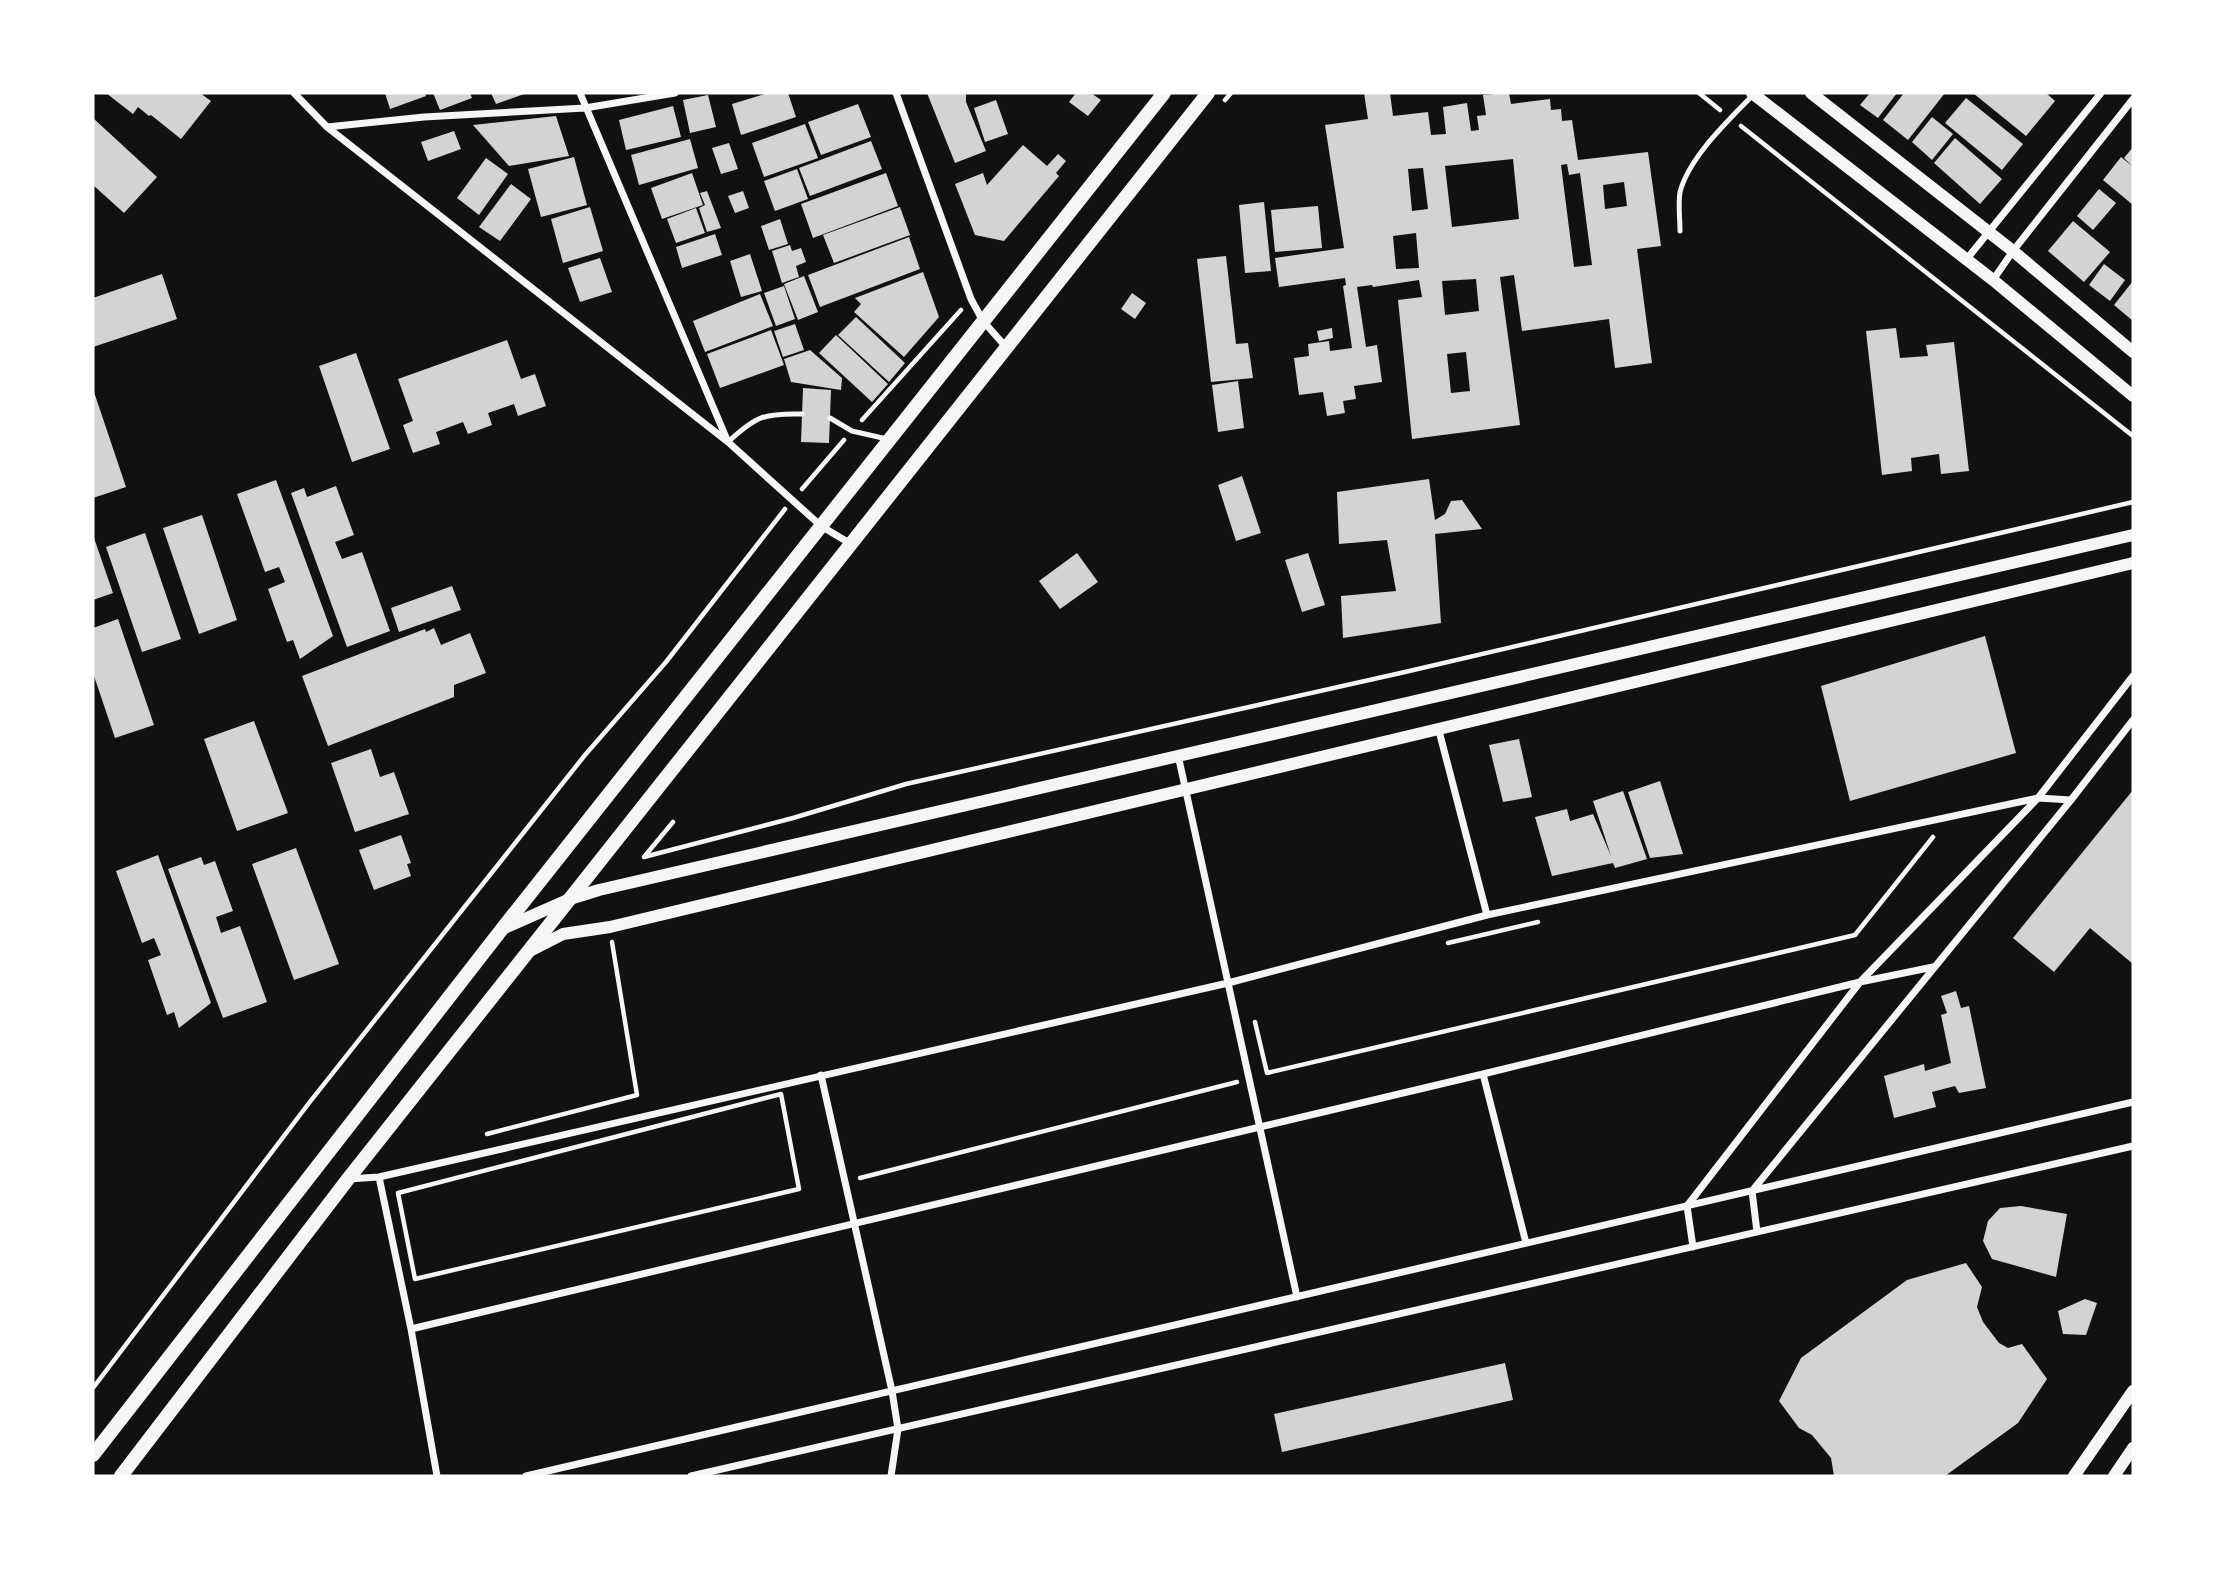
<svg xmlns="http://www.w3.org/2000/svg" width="2226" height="1569" font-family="'Fira Sans',sans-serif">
  <rect width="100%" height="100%" fill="#111"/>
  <!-- building -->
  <path fill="#d3d3d3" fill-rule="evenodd" d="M106,93h94l11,8 -30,38 -30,-24 -2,1 -11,-9 -5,7z
    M385,93h40l1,3 -36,13z
    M433,93h37l2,5 -32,12z
    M491,93h36l-31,11z
    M768,93h20l8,24 -55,18 -9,-31z
    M927,93h39v9l20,49 -31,12z
    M1076,93h15l10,7 -13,16 -19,-14z
    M1364,93h26l3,23 35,-4 3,23 15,-1 -3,-27 24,-4 4,28 8,-1 -2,-14 9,-1 -3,-20 26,-2 2,11 39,-5 1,11 10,-1 1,12 10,-1 6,40 70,-8 13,94 -24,3 15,114 -37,5 -6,-49 -87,12 -8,-56 -14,2 20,148 -108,14 -14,-139 24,-3 -3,-17 -46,7 -1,-2 -15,2 9,60 11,-2 5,37 -28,4 2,13 -13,2 2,12 -18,3 -4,-24 -24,3 -5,-37 15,-2 -1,-12 21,-3 1,10 22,-3 -9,-62 3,-1 -1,-7 -66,9 -4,-29 69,-10 -19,-123 43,-6zM1513,159l6,60 -67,8 -7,-61zM1567,164l2,11 11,-2 12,92 -18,2 -13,-102zM1423,168l5,41 -16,2 -4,-42zM1624,182l3,24 -22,3 -2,-24zM1416,233l3,35 -23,1 -3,-33zM1476,279l3,32 -34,4 -3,-34zM1466,352l4,39 -19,2 -4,-39z
    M1870,93h27l-19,25 -18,-13z
    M1904,93h41l-37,47 -25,-20z
    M1973,93h73l9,8 -29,35z
    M708,95l8,32 -26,6 -7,-33z
    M1966,98l57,46 -21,26 -57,-47z
    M996,100l12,34 -23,8 -11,-34z
    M858,104l13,33 -50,18 -13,-33z
    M673,106l8,31 -55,13 -7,-30z
    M556,116l13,40 -60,10 -36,-41z
    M1932,117l21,17 -21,26 -20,-18z
    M93,118l64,59 -33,36 -31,-28z
    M805,124l13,34 -54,19 -12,-34z
    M454,131l7,18 -33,12 -7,-19z
    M1955,138l47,41 -22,25 -46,-41z
    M690,139l8,29 -59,17 -8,-30z
    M871,141l11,28 -72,27 -11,-28z
    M729,143l9,26 -17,5 -9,-26z
    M1023,145l24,21 11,-12 8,7 -10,12 3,3 -55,65 -29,-6 -20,-51 28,-11 4,12z
    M2133,147v58l-30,-25 18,-23 11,9 -8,-8z
    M574,157l13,48 -46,12 -13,-48z
    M486,158l22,16 -29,41 -22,-17z
    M797,169l11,30 -33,12 -11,-30z
    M692,173l11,32 -41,14 -11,-31z
    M886,173l12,33 -85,32 -12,-34z
    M511,184l20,15 -31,42 -21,-14z
    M2099,189l17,14 -23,27 -16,-14z
    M707,191l14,37 -14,4 -8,-24 6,-3 -5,-12z
    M743,191l6,17 -14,5 -7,-17z
    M1264,202l7,69 -26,2 -6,-68z
    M1318,206l4,42 -47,4 -4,-42z
    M590,207l13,44 -40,12 -12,-44z
    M900,207l10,28 -76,28 -11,-28z
    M696,208l9,25 -29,10 -9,-24z
    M780,219l8,25 -19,6 -8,-24z
    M2073,221l37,31 -26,30 -36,-31z
    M715,234l7,21 -40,13 -6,-21z
    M909,237l11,32 -100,38 -12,-32z
    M790,245l2,6 9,-3 5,14 -10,4 3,11 -17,6 -10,-32z
    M750,254l12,37 -21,6 -11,-36z
    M1226,256l10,88 12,-1 5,35 -42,4 -14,-123z
    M600,258l12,34 -32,10 -12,-34z
    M2104,264l21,16 -15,21 -21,-16z
    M923,272l16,45 -35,40 -50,-45 7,-8 -6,-6z
    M162,274l15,45 -84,28v-49z
    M804,276l14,36 -20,8 -14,-36z
    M2133,281v40l-19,-16z
    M784,286l11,33 -19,7 -12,-33z
    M1132,293l14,10 -11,16 -14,-10z
    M760,294l13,32 -68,26 -12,-31z
    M856,317l49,46 -16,19 -51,-47z
    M795,324l9,26 -21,7 -9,-26z
    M1332,328l1,10 -14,3 -2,-10z
    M1896,328l4,30 28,-2 -2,-11 28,-3 15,129 -28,3 -2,-20 -28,4 1,13 -30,4 -16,-144z
    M771,330l13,35 -64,23 -13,-34z
    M836,335l52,49 -16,18 -53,-49z
    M507,340l14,39 14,-5 11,32 -28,10 -4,-12 -26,9 4,12 -24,9 -5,-12 -27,10 4,12 -27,9 -10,-28 10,-4 -15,-42z
    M810,350l32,28 -1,12 -50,-8 -7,-23z
    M356,353l34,96 -38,13 -33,-96z
    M1238,381l6,47 -26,4 -6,-47z
    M803,388l28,2 -2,53 -28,-1z
    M93,389l33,98 -33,11z
    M1242,476l19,57 -25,8 -18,-56z
    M1429,479l6,41 10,-6 6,-13 11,-1 20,29 -47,5 6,89 -98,15 -2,-42 55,-5 -9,-51 -48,4 -2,-52z
    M276,480l57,156 -33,23 -7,-19 -6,2 -19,-53 17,-7 -6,-15 -14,5 -28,-78z
    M336,486l18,49 -19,7 7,17 20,-7 28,79 -43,16 -56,-154 13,-5 3,9z
    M202,515l35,105 -38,14 -36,-106z
    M145,533l36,106 -39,13 -36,-105z
    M93,535l20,58 -20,7z
    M1077,553l21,29 -38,27 -21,-28z
    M1308,553l17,52 -23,7 -17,-52z
    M452,586l9,24 -62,22 -8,-24z
    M118,619l36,106 -39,13 -22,-65v-45z
    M434,628l7,17 29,-12 16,40 -32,12v12l-126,49 -26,-70 123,-47 1,3z
    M1985,636l31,117 -166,48 -29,-115z
    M254,721l34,92 -51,18 -33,-92z
    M1519,739l13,58 -29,5 -14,-57z
    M371,749l9,28 14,-5 15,42 -54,18 -24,-69z
    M1660,781l23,73 -33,4 -22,-66z
    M2133,790v174l-43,-36 -36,44 -41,-34z
    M1623,791l24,68 -32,9 -2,-5 -61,13 -17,-59 32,-8 3,12 23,-7 18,42 -18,-55z
    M401,835l10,28 -4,1 4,12 -37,14 -15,-40z
    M296,848l43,116 -45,16 -42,-116z
    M158,855l53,148 -32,25 -5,-16 -7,3 -19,-55 13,-5 -7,-17 -12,5 -26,-72z
    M201,857l3,8 11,-4 18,50 -17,6 5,16 19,-7 27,76 -44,16 -55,-149z
    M1956,991l5,17 8,-2 17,82 -27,5 -4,-7 -23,6 4,15 -42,11 -10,-42 40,-12 1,7 26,-8 -10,-48 6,-2 -6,-17z
    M2021,1206l46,8 -11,63 -64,-18 -9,-18 5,-20 12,-13z
    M1966,1263l16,24 -5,20 6,15 16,21 9,5 14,-4 25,35 -29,44 -73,53h-111l-3,-18 -19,-23 -13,-7 -20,-27 22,-43 106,-78z
    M2085,1299l12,4 -11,32 -23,-1 -5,-23z
    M1505,1363l8,37 -231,52 -8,-38z"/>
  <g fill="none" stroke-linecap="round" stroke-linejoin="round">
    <!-- path -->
    <path stroke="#f5f5f5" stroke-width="4.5" d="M1699,93l21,17
      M1225,100l6,-7
      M1741,126l392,310
      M862,420l99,-110
      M802,489l42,-49
      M673,822l-29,35 149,-39 113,-34 499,-112 728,-170
      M1448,943l90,-21
      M1255,1022l12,51 588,-138 78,-98
      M781,1094l18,95 -384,90 -17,-86z
      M487,1134l150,-39 -25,-153
      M860,1178l377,-96
      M93,1388l216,-285 276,-348 81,-93 119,-153"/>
    <!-- service -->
    <path stroke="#f5f5f5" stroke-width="5" d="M1680,231c0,-12 -2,-27 0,-39 9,-35 49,-72 73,-97
      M830,418l22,13 35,8
      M728,442c28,-26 36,-29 74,-28"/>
    <!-- minor -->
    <path stroke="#f5f5f5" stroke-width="7" d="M294,93l33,34 401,315
      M580,93l148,349 93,84 30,18
      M896,93l75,206 12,22 23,26
      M327,127l97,-10 161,-9 90,-15
      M1966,260l135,-167
      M1993,280l20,-29 120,-152
      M1439,731l48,184
      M1178,755l119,542
      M1483,1074l43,169
      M821,1075l71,316 6,38 -7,47
      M379,1177l32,152 26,147
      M348,1179l31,-2 849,-194 259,-68 551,-117 33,2
      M1757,1232l-5,-41 319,-391 62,-80
      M1693,1247l-6,-41 173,-224 178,-184 95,-122
      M411,1329l1072,-255 377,-92 73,-15
      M526,1476l1607,-374
      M691,1476l1442,-330"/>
    <!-- tertiary -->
    <path stroke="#f5f5f5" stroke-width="12" d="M1752,93l241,187 140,116
      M1811,93l202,158 120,101
      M502,929l68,-30 29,-9 1534,-355
      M528,952l35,-18 47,-7 1523,-364
      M2074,1476l59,-85
      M2114,1476l19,-28"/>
    <!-- secondary -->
    <path stroke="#f5f5f5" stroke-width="14" d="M93,1455l409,-526 662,-836
      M121,1476l227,-297 860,-1086"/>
  </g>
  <!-- border -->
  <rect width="2226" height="1569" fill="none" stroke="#ffffff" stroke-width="189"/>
</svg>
